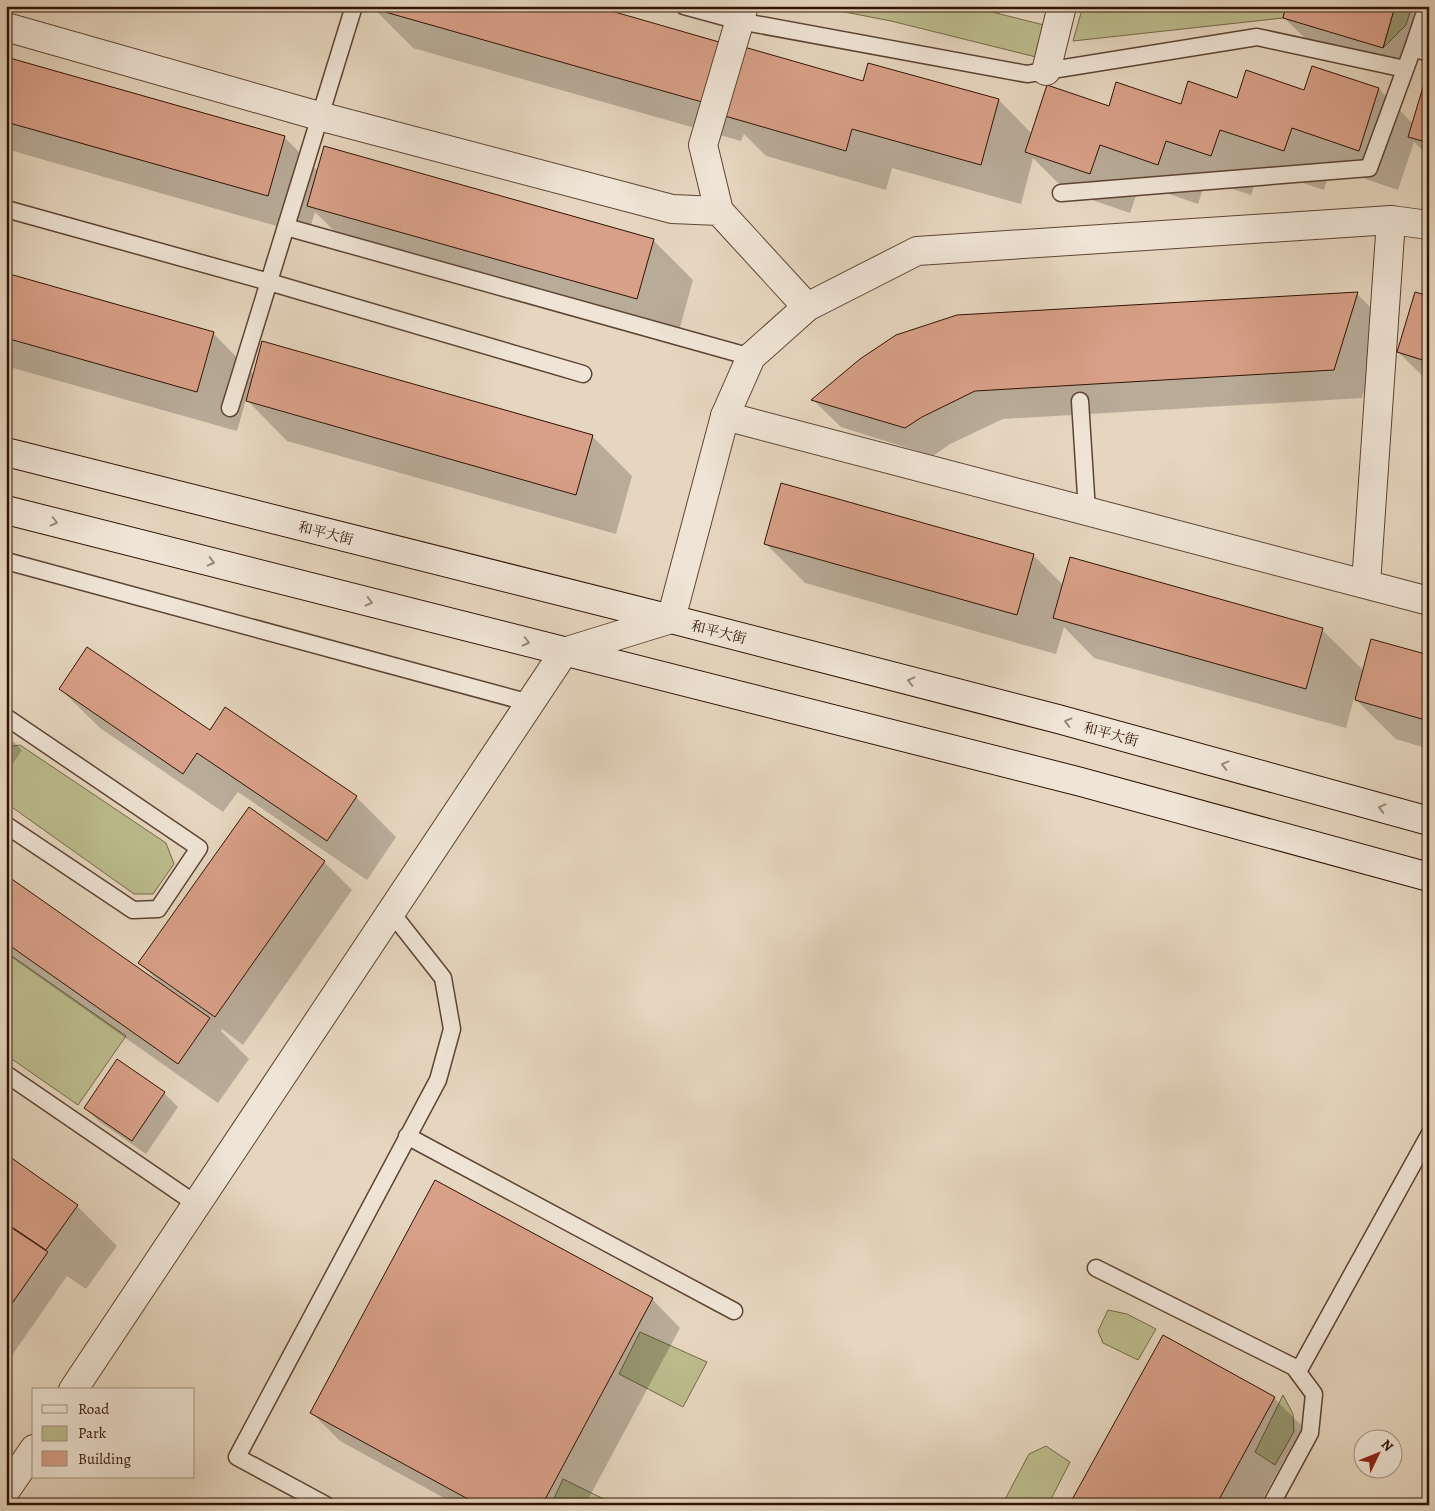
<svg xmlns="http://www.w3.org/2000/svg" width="1435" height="1511" font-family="Alegreya,'Noto Serif SC',serif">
  <rect width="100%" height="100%" fill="#e6d6bf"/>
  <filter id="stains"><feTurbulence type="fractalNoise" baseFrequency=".004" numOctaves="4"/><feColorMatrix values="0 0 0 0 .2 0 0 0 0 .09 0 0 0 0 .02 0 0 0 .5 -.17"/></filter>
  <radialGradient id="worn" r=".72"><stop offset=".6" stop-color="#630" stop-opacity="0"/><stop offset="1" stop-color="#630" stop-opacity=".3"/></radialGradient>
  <!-- green -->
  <path fill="#bcbc8d" stroke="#766848" d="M814,6h154l76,19 -8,32 -145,-36z
    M1083,6h203l-3,12 -210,23z
    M1395,6h17l-6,19 -23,23z
    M20,745l146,98 8,21 -21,30h-19l-128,-91v-56z
    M6,952l120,84 -48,69 -72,-50z
    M1108,1310l19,4 29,15 -18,31 -35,-17 -5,-12z
    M640,1332l67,30 -24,45 -64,-33z
    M1283,1395l10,19 1,18 -19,33 -20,-13z
    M1046,1446l24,16 -22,43h-46l27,-51z
    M563,1479l53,26h-65z"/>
  <!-- shadow -->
  <path fill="#0003" d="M1075,6h14l-1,4z
    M1287,6h119l13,13 -15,50 -98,-30 -22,-21z
    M373,8l345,35 22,22 259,35 33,34 77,-27 73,-1 123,-14 8,-25 66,22 34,35 16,-45v77l-15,-14 -16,48 -67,-23 -7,23 -64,-21 -9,26 -45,-15 -8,24 -58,-20 -10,29 -64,-22 -33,-33 -12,46 -129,-36 -6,22 -120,-34 -22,-22 -3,7 -328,-93z
    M6,58l278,79 34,34 335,69 40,40 -16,58 -329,-93 -33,-33 -7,23 -302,-86z
    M6,275l207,58 41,42 338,61 40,40 -16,58 -329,-93 -41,-42 -9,32 -231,-65z
    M1357,294l28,28 -23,76 -359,21 -53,25 -17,12 -92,-29 -28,-27z
    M1429,298v84l-31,-30z
    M765,543l268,12 30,30 259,45 42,41 65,-15v93l-33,-10 -42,-41 -8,30 -252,-70 -30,-31 -8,27 -251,-71z
    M60,689l150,43 16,-23 130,88 40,40 -29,43 -129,-88 -15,20 -123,-84z
    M6,734l16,16 -16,24z
    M249,809l75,53 28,28 -109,155 -21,-16 -1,2 28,28 -31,44 -212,-149v-77l151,105 1,-1 -18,-18z
    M164,1093l14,14 -32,47 -46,-32 -15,-14z
    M6,1156l71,50 40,40 -31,43 -19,-13 -61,88z
    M436,1182l216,117 28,29 -95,177h-128l-117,-64 -28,-28z
    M1163,1336l111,62 29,29 -44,78h-189z"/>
  <!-- building -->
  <path fill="#d8a088" stroke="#311304" d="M372,6h222l125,36 -17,60 -331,-94z
    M1286,6h109l-12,42 -100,-30z
    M744,47l119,34 5,-18 131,36 -18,66 -129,-36 -6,22 -121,-35z
    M6,57l279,79 -17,60 -262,-74z
    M1312,66l67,22 -20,63 -67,-23 -8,23 -64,-21 -9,26 -45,-15 -8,24 -58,-20 -10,29 -65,-22 22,-67 62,21 7,-24 65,22 7,-23 49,17 9,-28 58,20z
    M1426,77l3,1v65l-21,-6z
    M324,146l330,93 -17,60 -330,-93z
    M6,273l208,59 -17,60 -191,-54z
    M1358,292l-24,78 -359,21 -53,26 -17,11 -94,-28 49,-41 36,-24 61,-20z
    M1415,292l14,4v66l-32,-10z
    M262,341l331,94 -17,60 -330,-94z
    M781,483l253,71 -17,61 -253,-71z
    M1070,557l253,71 -17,61 -253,-71z
    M1371,639l58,16v66l-74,-21z
    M87,647l123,83 15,-23 132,89 -30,45 -130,-88 -14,21 -124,-85z
    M249,807l76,54 -110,156 -77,-54z
    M6,875l204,143 -32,46 -172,-121z
    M117,1059l48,33 -33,49 -48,-33z
    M6,1154l72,51 -32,45 -40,-27z
    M435,1180l218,118 -111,207h-63l-169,-92z
    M6,1224l42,28 -42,60z
    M1163,1335l112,62 -59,108h-147z"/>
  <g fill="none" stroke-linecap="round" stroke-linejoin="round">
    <!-- service casing -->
    <g stroke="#5e4433" stroke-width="19">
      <path id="service" d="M684,6l55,15 288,53 230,-37 148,32
        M1427,6l-14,42 16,5
        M1061,193l308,-25 44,-120
        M6,209l263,73 314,92
        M286,227l465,130
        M1080,401l7,110
        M230,408l124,-402
        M6,561l524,142
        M6,717l193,131 -41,61 -25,1 -127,-85
        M6,1074l190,130
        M407,1136l327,175
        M1096,1268l198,99 20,27 -4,39 -39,72
        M1298,1372l131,-237
        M326,1505l-89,-48 201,-377 14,-51 -9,-51 -52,-66"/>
    </g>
    <!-- minor casing -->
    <g stroke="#5e4433" stroke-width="30">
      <path id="minor" d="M744,6l-41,139 16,66 88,96
        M6,27l313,89 353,93 47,2
        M1046,71l16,-65
        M725,416l704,185
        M1366,584l25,-364"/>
    </g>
    <!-- tertiary casing -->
    <g stroke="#5e4433" stroke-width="30">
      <path id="tertiary" d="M73,1390l491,-738 107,-33 54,-203 26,-59 56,-50 110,-56 474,-31 38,5
        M6,1490l28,-41"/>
    </g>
    <!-- secondary casing -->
    <g stroke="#311304" stroke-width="30">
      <path id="secondary" d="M6,452l665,167 387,100 371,102
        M6,510l1075,272 348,95"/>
    </g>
    <!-- service -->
    <use href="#service" stroke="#efe4d5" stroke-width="16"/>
    <!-- minor -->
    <use href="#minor" stroke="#efe4d5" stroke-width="28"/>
    <!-- tertiary -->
    <use href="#tertiary" stroke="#efe4d5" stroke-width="28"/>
    <!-- secondary -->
    <use href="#secondary" stroke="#efe4d5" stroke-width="28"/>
  </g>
  <!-- one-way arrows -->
  <defs><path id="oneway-chevron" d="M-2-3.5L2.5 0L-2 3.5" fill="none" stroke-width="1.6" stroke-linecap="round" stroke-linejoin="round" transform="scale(1.25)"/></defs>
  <g stroke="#9a8677">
    <use href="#oneway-chevron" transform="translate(54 522) rotate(14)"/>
    <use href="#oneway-chevron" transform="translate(211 562) rotate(14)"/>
    <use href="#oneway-chevron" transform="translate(369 602) rotate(14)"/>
    <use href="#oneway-chevron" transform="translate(526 642) rotate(14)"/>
    <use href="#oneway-chevron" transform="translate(911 681) rotate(-166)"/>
    <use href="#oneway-chevron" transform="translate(1068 722) rotate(-165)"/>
    <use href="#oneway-chevron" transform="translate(1225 765) rotate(-165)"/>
    <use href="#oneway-chevron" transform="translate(1382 808) rotate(-165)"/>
  </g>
  <g text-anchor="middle" stroke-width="4" stroke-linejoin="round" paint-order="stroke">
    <!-- street labels -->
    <g font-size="14" fill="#311304" stroke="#efe4d5">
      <text transform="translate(326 533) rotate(14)" y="5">和平大街</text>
      <text transform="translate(719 632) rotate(14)" y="5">和平大街</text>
      <text transform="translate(1111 734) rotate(15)" y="5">和平大街</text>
    </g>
  </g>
  <!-- margin -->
  <rect width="1435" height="1511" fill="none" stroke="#e6d6bf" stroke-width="25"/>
  <rect x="8" y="8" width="1420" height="1496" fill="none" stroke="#311304" stroke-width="2.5"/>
  <rect x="12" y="12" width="1410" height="1486" fill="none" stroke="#311304"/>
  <!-- legend -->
  <rect x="32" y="1388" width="162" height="90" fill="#efe4d5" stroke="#a39081"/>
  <rect x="42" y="1405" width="25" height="8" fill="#efe4d5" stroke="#a39081"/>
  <text x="78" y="1414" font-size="15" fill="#311304">Road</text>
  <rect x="42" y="1426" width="25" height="15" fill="#bcbc8d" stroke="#a39081"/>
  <text x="78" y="1438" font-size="15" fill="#311304">Park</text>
  <rect x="42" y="1451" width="25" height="15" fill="#d8a088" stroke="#a39081"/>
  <text x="78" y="1464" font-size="15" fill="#311304">Building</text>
  <!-- north arrow -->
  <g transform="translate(1378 1454) rotate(47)"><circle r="24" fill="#efe4d5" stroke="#a39081"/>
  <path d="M0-4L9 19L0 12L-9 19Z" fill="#8f2418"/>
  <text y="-8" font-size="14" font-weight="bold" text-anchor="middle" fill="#311304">N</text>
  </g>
  <rect width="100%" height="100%" filter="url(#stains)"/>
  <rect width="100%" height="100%" fill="url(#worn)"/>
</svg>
